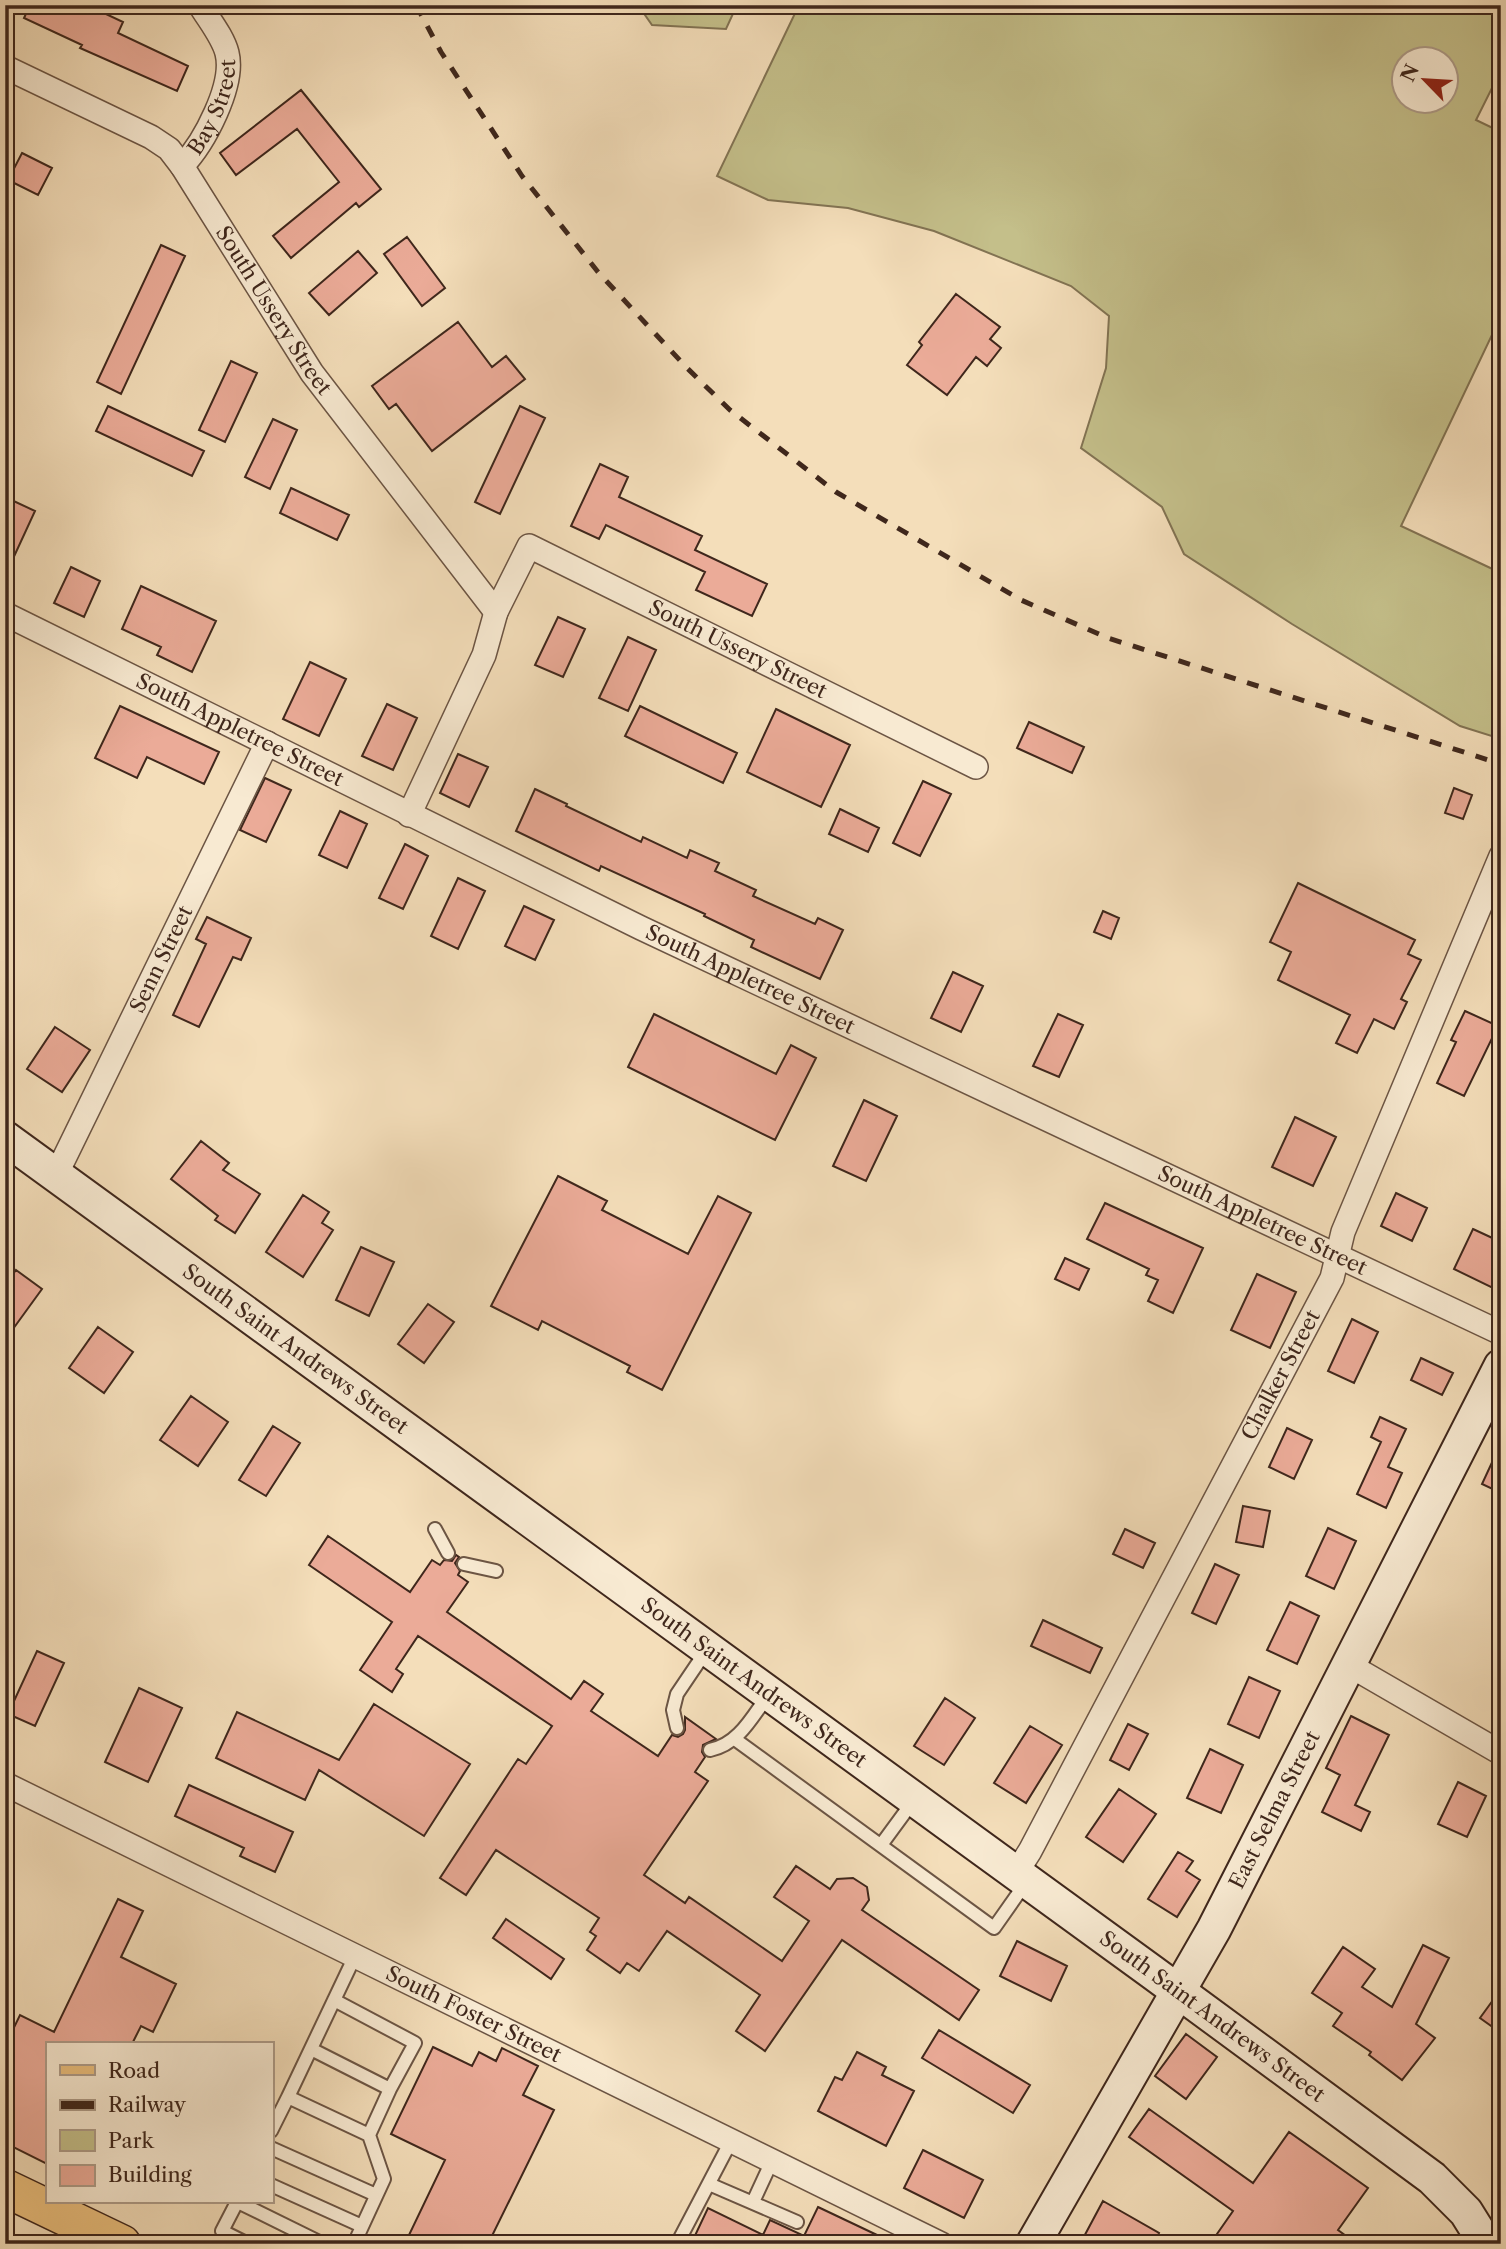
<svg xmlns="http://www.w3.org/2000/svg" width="1506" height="2249" font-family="'Libre Caslon Text',serif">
  <rect width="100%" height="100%" fill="#f4deba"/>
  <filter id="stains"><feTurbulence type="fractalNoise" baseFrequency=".00286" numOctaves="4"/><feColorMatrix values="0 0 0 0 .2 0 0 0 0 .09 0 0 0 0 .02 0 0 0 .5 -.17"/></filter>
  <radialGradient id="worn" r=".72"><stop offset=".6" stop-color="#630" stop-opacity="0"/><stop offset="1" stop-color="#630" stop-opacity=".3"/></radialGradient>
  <!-- green -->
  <path fill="#c4bf8a" stroke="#827353" stroke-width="2" fill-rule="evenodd" d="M638,5h99l-11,24 -74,-4z
    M799,5h702v65l-25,50 25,12v184l-100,210 100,47v166l-41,-13 -168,-102 -108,-70 -22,-47 -81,-59 25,-80 3,-52 -38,-30 -137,-55 -86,-23 -80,-8 -51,-24zM1404,60h42v42h-42z"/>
  <!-- building -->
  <path fill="#ebab98" stroke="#3f271c" stroke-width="2" d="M30,5h57l36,17 -5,11 70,33 -11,25 -97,-43 2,-3 -58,-27z
    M301,90l80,99 -22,18 -3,-4 -65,55 -18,-22 66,-54 -42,-53 -61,46 -16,-22z
    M22,153l30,15 -14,27 -30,-15z
    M407,237l38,51 -23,18 -38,-52z
    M161,245l24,11 -64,138 -24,-12z
    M358,251l19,22 -48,42 -20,-22z
    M956,294l44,33 -10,12 11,9 -14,18 -11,-9 -29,38 -40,-30 15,-20 -3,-3z
    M458,322l34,45 14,-11 19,23 -93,72 -36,-47 -7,5 -17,-23z
    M231,361l26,12 -32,69 -26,-12z
    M108,406l96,45 -12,25 -96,-45z
    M520,406l25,12 -45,96 -25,-12z
    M273,419l24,11 -27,59 -25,-12z
    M600,464l28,13 -9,20 83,39 -7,14 72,34 -15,32 -56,-26 9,-18 -99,-47 -7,14 -28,-13z
    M291,488l58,27 -12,25 -57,-27z
    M5,497l30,14 -30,65z
    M71,567l29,14 -16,36 -30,-14z
    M141,586l75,35 -24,51 -35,-17 4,-8 -39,-18z
    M558,617l27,12 -22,48 -28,-12z
    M628,637l28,13 -28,61 -29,-13z
    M310,662l36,17 -27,57 -36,-17z
    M387,704l30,14 -24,52 -31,-14z
    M120,706l99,46 -15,32 -57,-27 -10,21 -42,-20z
    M640,706l97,47 -14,30 -98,-47z
    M776,709l74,36 -29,62 -74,-35z
    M1029,722l55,25 -12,26 -55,-25z
    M458,754l30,13 -19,40 -29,-14z
    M265,778l26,12 -25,52 -26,-12z
    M923,781l28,13 -31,62 -27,-13z
    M1454,788l18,7 -9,24 -18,-6z
    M535,789l32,15 -1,2 75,36 2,-5 44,21 3,-8 29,13 -4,8 41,19 -3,6 62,28 3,-6 25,12 -23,49 -69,-32 3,-7 -50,-24 1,-2 -104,-48 -2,5 -83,-40z
    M840,809l39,19 -11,24 -39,-18z
    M340,811l27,13 -20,44 -28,-13z
    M405,844l23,12 -25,53 -24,-11z
    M458,878l27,13 -27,58 -27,-13z
    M1298,883l117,57 -7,14 13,6 -20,39 6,3 -13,27 -20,-10 -17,34 -21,-10 14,-28 -72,-35 13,-28 -21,-10z
    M524,906l30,14 -19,40 -30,-14z
    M1103,911l16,7 -8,21 -17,-7z
    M207,917l44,21 -10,22 -8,-3 -34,70 -26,-12 33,-71 -10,-5z
    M953,972l30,14 -22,46 -30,-14z
    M1465,1011l33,15 -34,70 -27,-13 19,-41 -5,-2z
    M654,1014l122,60 15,-29 25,13 -41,82 -147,-73z
    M1058,1014l25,11 -24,52 -26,-11z
    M55,1027l35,23 -28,42 -35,-23z
    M864,1100l33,16 -31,65 -33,-15z
    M1295,1117l41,20 -23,49 -41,-19z
    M201,1141l28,22 -6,7 37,24 -25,39 -20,-13 3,-4 -47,-37z
    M558,1176l49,25 -5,9 86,44 30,-58 33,17 -89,177 -35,-18 3,-6 -88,-45 -4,9 -47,-24z
    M1396,1193l31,15 -15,33 -31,-15z
    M303,1195l26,17 -7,11 11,7 -30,47 -37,-25z
    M1105,1203l98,45 -30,65 -25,-12 10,-21 -12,-5 3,-6 -62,-30z
    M1473,1229l28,13v35l-6,12 -41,-20z
    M361,1247l33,15 -25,54 -33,-16z
    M1065,1258l24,11 -10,21 -24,-11z
    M16,1270l26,19 -37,51v-55z
    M1257,1274l39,18 -26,56 -39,-18z
    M428,1304l26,18 -30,41 -26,-19z
    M1352,1319l26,13 -24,51 -26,-12z
    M98,1327l35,25 -29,41 -35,-25z
    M1421,1358l32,15 -11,22 -31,-15z
    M191,1396l37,26 -30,44 -38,-26z
    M1380,1417l26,12 -18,38 14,6 -16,35 -29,-14 24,-52 -10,-5z
    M273,1426l27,17 -34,53 -27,-16z
    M1287,1428l25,12 -18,39 -25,-12z
    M1501,1443v50l-19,-9z
    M1243,1506l27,5 -7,36 -27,-5z
    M1328,1528l28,13 -22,48 -28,-13z
    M1125,1529l30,14 -12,25 -30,-14z
    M328,1536l82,56 22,-32 8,5 4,-5 8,1 4,-6 3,2 -4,6 5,8 -2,4 10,7 -21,30 124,87 13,-18 19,13 -12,17 67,45 14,-21 6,2 5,-3 2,-4v-13l31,22 -13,6 -1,7 3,5 -10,15 13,9 -64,94 41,28 4,-6 93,64 27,-40 -35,-24 22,-31 34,23 7,-10 16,-1 14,9 2,13 -7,10 117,80 -20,30 -117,-80 -77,111 -29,-20 24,-36 -93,-64 -28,40 -12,-8 -7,10 -33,-23 9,-14 -6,-4 9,-14 -103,-68 -30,45 -26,-17 78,-119 8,5 26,-38 -134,-90 -22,33 7,5 -11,18 -32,-22 32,-48 -83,-57z
    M1215,1564l24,11 -23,49 -24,-11z
    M1290,1602l29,14 -22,48 -30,-14z
    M1043,1620l59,28 -12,25 -59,-27z
    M37,1651l27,12 -29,63 -27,-12z
    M1249,1677l31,14 -21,47 -31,-14z
    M139,1688l43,20 -34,74 -43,-20z
    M945,1698l30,20 -31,47 -30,-19z
    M374,1704l96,60 -46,72 -105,-66 -14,30 -89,-42 21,-46 102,48z
    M1351,1716l38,19 -34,70 15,7 -9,19 -39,-19 18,-37 -14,-7z
    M1128,1724l20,10 -19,36 -19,-10z
    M1030,1726l32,19 -36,58 -32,-20z
    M1210,1749l33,16 -22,48 -34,-15z
    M1458,1782l28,14 -19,41 -29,-13z
    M189,1785l104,47 -18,40 -35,-16 4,-8 -69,-32z
    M1119,1789l37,25 -33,48 -37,-25z
    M1178,1852l15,9 -7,10 14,9 -23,37 -29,-18z
    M118,1899l25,12 -22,46 55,27 -23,48 -12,-6 -9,18h-85v120l-42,-21v-97l15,-31 34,17z
    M506,1919l58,40 -13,20 -58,-41z
    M1017,1941l50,25 -16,35 -51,-25z
    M1423,1945l26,13 -33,66 19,14 -33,42 -33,-25 2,-3 -38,-26 9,-13 -30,-20 31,-46 32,22 -13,18 30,20z
    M1501,1989v44l-21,-15z
    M939,2030l91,55 -17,28 -91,-55z
    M1186,2034l31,23 -31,42 -31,-23z
    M433,2047l39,19 7,-14 17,9 6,-13 36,18 -15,29 31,15 -66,134h-61l-18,-9 36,-75 -54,-26z
    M857,2052l29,15 -4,8 32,16 -28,55 -68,-35 17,-34 7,3z
    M1149,2109l104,74 36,-51 79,56 -30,42 19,14h-147l23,-33 -104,-74z
    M923,2150l60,30 -19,38 -60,-30z
    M1103,2201l56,32 -5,11h-74z
    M818,2207l78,37h-205l17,-36 55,27 7,-15 34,16z"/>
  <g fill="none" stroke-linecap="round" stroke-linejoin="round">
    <!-- lane casing -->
    <g stroke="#6c5544" stroke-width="16">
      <path id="lane" d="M435,1529l13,24
        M464,1564l32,7
        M677,1728l-4,-18 4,-16 29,-43
        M736,1740l258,188 33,-47
        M710,1750c29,-6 42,-33 59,-56
        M881,1845l33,-45
        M334,2000l81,43 -25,46 -21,46
        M311,2049l79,40
        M288,2097l67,-141
        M271,2131l17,-34 81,38 15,44 -30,65
        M271,2148l105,47
        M709,2184l88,38
        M271,2185l91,41
        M237,2202l-15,29 26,13
        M238,2202l85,42
        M753,2202l19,-41
        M677,2244l54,-103"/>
    </g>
    <!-- street casing -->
    <g stroke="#6c5544" stroke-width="26">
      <g id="street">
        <path id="s1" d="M5,67l146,70 18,12 13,17 130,207 184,239"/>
        <path id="s2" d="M182,166c22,-23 53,-81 45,-113 -4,-16 -18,-33 -27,-48"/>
        <path id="s3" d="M5,614l636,314 860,405"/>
        <path id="s4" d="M409,815l75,-160 12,-43 33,-66 447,221"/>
        <path id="s5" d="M56,1175l211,-432"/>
        <path d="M1349,1665l152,88"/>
        <path id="s6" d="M5,1784l936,460"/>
        <path id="s7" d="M1016,1873l14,-22 302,-573 11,-46 158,-376"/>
      </g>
    </g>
    <!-- secondary casing -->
    <g stroke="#3f271c" stroke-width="37">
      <g id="secondary">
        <path id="s8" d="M5,1138l1147,834 280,206 34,34 20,32"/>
        <path id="s9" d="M1033,2244l181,-315 287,-563"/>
      </g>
    </g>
    <!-- primary casing -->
    <g stroke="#3f271c" stroke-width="40">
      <path id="primary" d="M5,2188l117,56"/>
    </g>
    <!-- lane -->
    <use href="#lane" stroke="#f8ead2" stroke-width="12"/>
    <!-- street -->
    <use href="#street" stroke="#f8ead2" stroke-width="23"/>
    <!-- secondary -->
    <use href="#secondary" stroke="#f8ead2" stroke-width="33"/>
    <!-- primary -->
    <use href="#primary" stroke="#eabf7d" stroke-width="37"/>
    <!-- rail -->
    <path stroke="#3f271c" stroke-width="5" stroke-dasharray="12 12" stroke-linecap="butt" d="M416,5l25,47 81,124 76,96 89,96 43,42 106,82 185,108 87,38 393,126"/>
  </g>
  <g text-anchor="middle" stroke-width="7" stroke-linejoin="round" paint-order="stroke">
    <!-- street labels -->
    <g font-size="21" fill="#3f271c" stroke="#f8ead2">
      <text dy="7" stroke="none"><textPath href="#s2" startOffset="68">Bay Street</textPath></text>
      <text dy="7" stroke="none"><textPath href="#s1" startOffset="376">South Ussery Street</textPath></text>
      <text dy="7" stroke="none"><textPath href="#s4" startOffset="528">South Ussery Street</textPath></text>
      <text dy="7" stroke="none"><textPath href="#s3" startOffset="262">South Appletree Street</textPath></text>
      <text dy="7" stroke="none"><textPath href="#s5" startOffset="240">Senn Street</textPath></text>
      <text dy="7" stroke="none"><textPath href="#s3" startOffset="830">South Appletree Street</textPath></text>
      <text dy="7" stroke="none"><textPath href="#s3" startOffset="1396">South Appletree Street</textPath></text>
      <text dy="7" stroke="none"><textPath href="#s8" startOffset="359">South Saint Andrews Street</textPath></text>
      <text dy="7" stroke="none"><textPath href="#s7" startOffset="564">Chalker Street</textPath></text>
      <text dy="7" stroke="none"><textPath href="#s8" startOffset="926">South Saint Andrews Street</textPath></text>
      <text dy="7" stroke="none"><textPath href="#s9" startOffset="497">East Selma Street</textPath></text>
      <text dy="7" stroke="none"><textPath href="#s6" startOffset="522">South Foster Street</textPath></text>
      <text dy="7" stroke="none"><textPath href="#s8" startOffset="1493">South Saint Andrews Street</textPath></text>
    </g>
  </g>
  <!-- margin -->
  <rect width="1506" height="2249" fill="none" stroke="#f4deba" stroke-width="28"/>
  <rect x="7" y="7" width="1492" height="2235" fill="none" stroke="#3f271c" stroke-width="3.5"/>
  <rect x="14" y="14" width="1478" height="2221" fill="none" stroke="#3f271c" stroke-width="2"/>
  <!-- legend -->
  <rect x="46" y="2042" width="228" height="161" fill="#f8ead2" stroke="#ae9c89" stroke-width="2"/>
  <rect x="60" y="2065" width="35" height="10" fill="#eabf7d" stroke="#ae9c89" stroke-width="2"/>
  <text x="108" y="2078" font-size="21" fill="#3f271c">Road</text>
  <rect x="60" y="2100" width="35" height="10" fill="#3f271c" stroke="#ae9c89" stroke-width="2"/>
  <text x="108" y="2112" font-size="21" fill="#3f271c">Railway</text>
  <rect x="60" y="2130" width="35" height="21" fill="#c4bf8a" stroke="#ae9c89" stroke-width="2"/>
  <text x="108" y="2148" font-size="21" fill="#3f271c">Park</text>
  <rect x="60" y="2165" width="35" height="21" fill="#ebab98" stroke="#ae9c89" stroke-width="2"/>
  <text x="108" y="2182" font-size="21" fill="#3f271c">Building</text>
  <!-- north arrow -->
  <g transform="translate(1425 80) rotate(295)"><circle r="33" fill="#f8ead2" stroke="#ae9c89" stroke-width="2"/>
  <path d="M0-5L12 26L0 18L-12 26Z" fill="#8f2418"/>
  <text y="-10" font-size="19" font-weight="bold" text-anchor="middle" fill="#3f271c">N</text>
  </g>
  <rect width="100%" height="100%" filter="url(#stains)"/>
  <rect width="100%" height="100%" fill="url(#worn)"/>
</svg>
